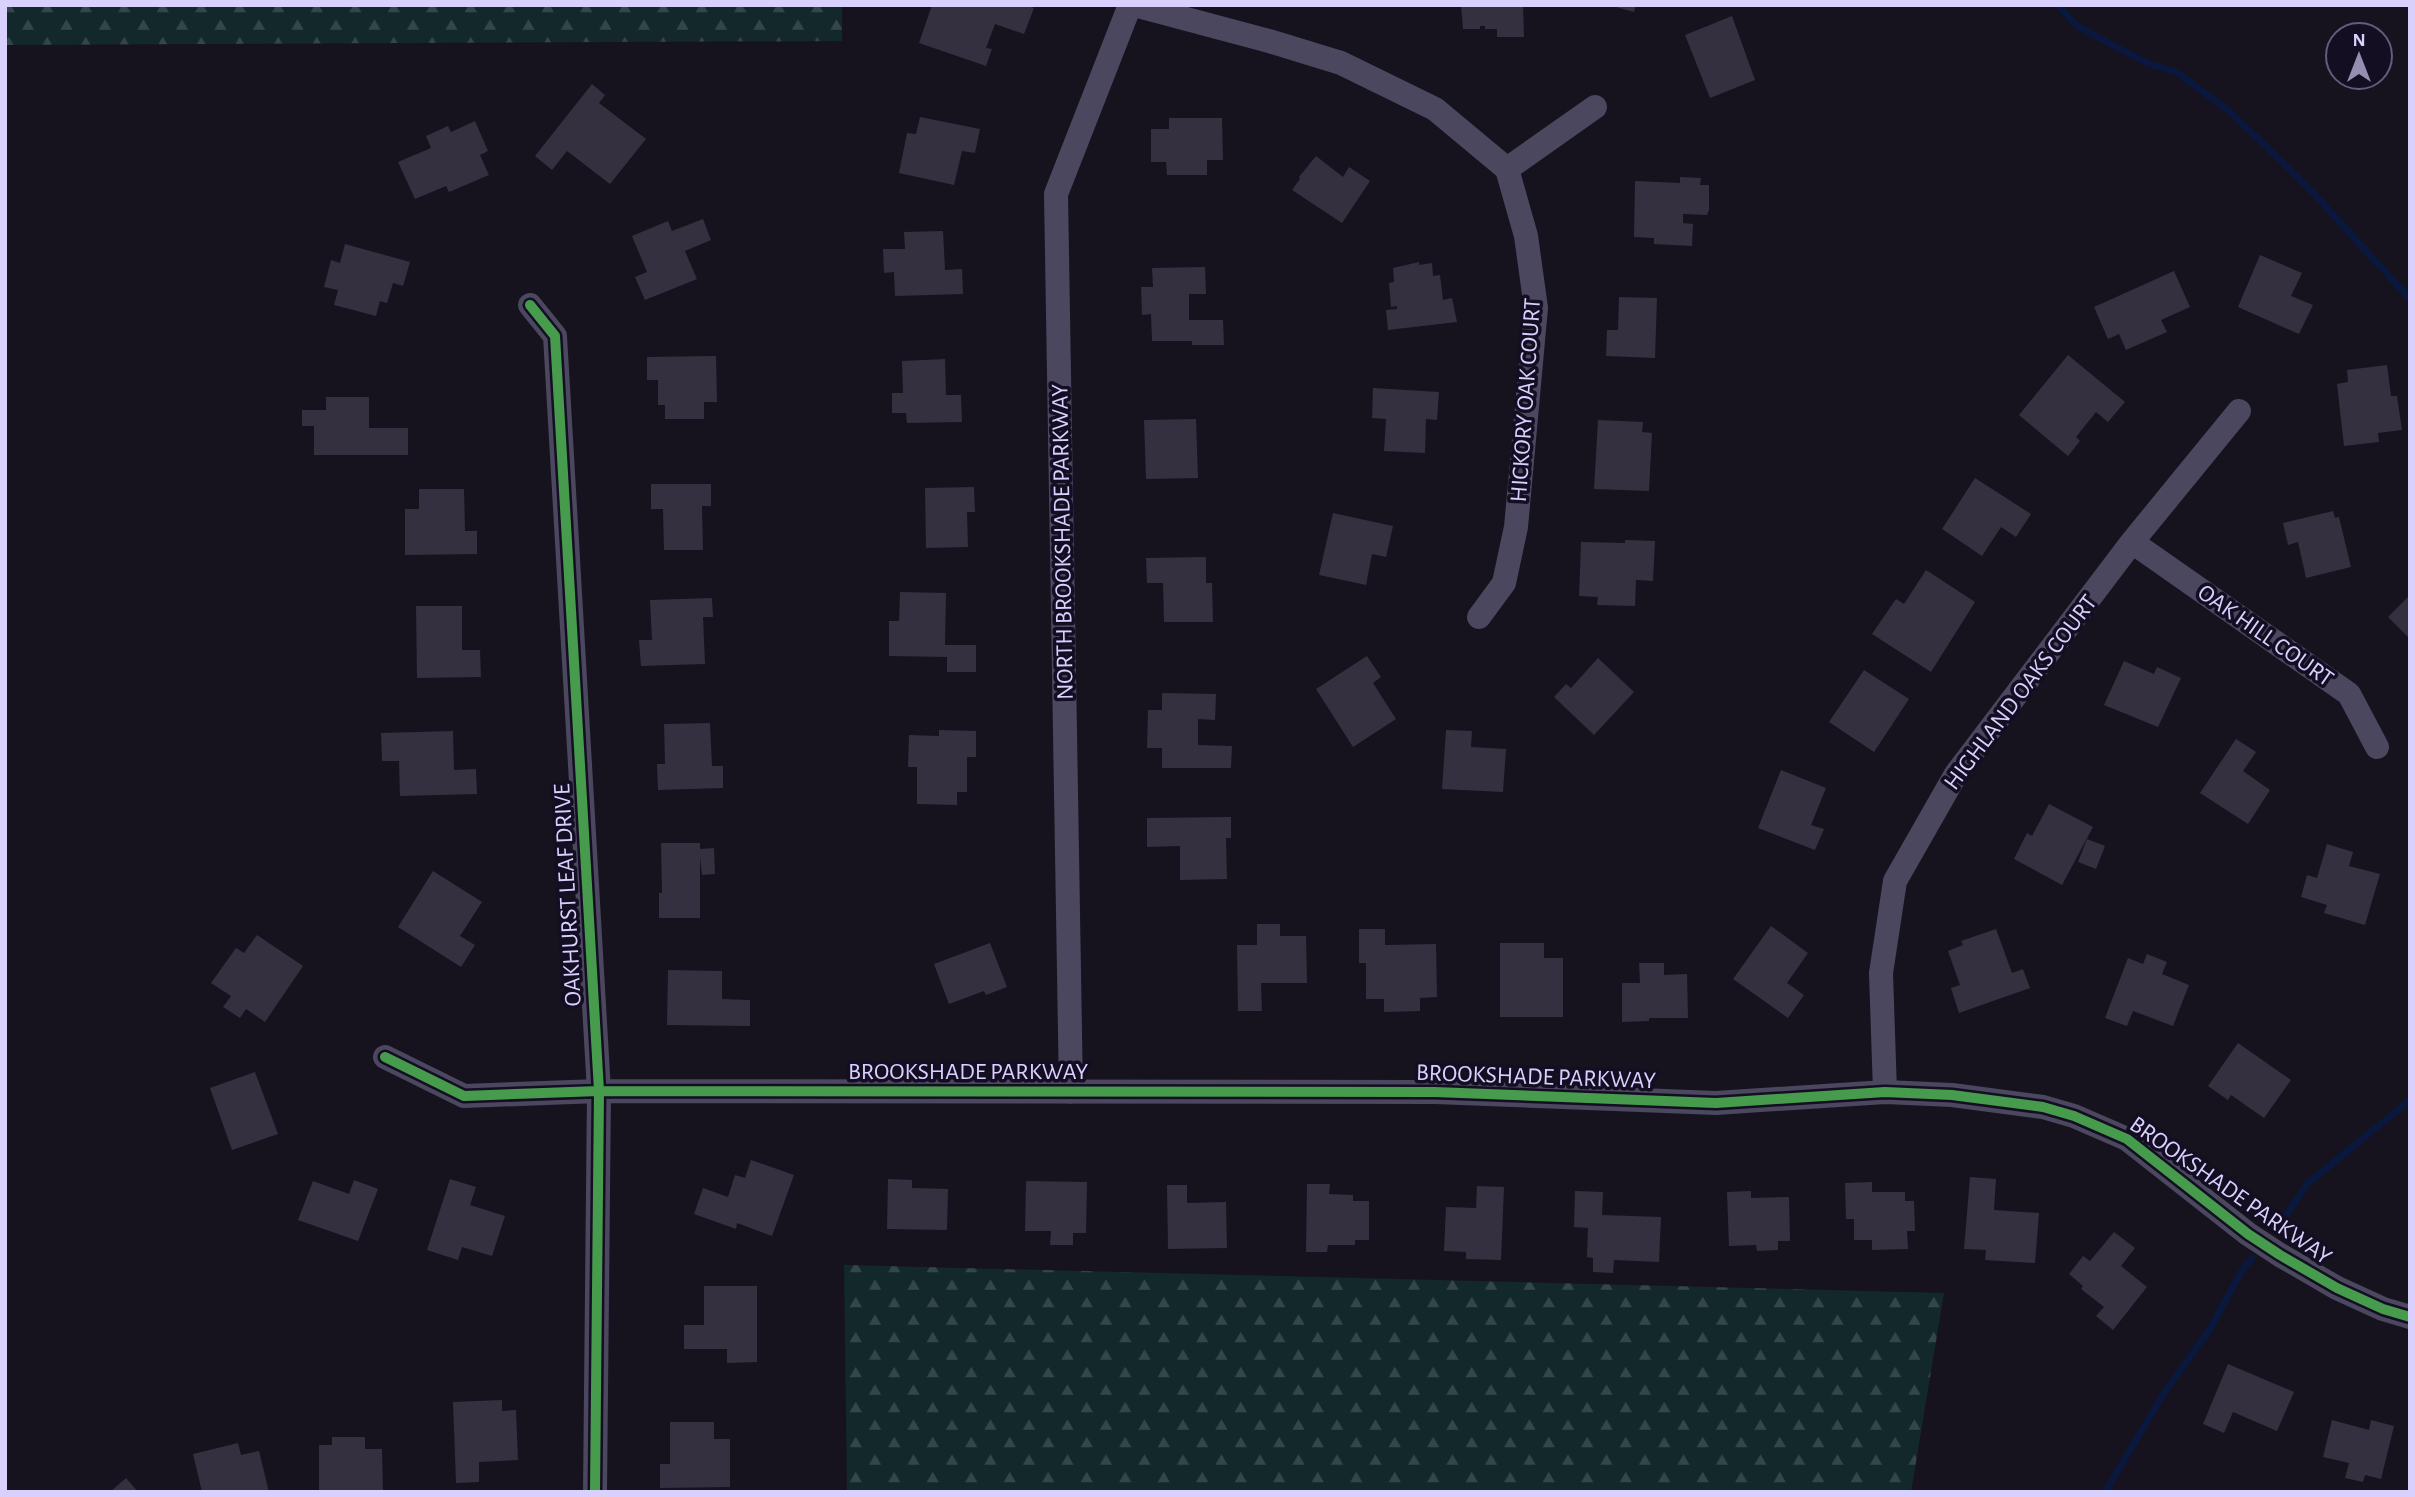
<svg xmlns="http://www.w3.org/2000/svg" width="2415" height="1497" font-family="'Alegreya Sans',sans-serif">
  <defs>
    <pattern id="forest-firs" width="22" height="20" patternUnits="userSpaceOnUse" patternTransform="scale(1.75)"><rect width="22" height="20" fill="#12282a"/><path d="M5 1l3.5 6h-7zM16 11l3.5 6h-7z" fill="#34464a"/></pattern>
  </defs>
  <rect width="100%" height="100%" fill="#16131e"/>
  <!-- forest -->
  <path fill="url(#forest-firs)" d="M5,5h837v36l-837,4z
    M844,1265h2l1098,28 -33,199h-1064z"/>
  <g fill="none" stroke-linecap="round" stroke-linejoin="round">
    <!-- stream -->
    <path stroke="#0b183d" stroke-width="7" d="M2058,5l19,21 70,37 31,10 52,39 76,73 104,114
      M2283,1220l24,-36 103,-84
      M2105,1492l59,-99 46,-64 31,-57 11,-14"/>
  </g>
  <!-- building -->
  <path fill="#343040" d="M932,5h93l9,3 -10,26 -29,-10 -9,24 6,1 -6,17 -67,-23z
    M1461,5h62l1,32h-27v-8h-12v-3h-5v3h-17z
    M1609,5h27l-2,7z
    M1732,16l23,64 -45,18 -25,-63z
    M592,84l13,11 -6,8 47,36 -36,45 -43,-33 -15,19 -17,-14z
    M920,117l60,12 -5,24 -13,-2 -8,34 -55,-12 8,-40 9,1z
    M1169,118h53l1,42h-16v15h-40l-1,-13h-15v-33h18z
    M475,121l13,30 -8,4 9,20 -40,17 -3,-6 -31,13 -17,-37 33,-14 -5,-12 22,-10 3,6z
    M1316,156l27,21 6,-10 21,14 -28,42 -50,-33 8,-11 -1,-2z
    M1680,177l21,1 -1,7h9v25l-2,5 -24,-1v9l10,1 -1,22 -38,-2v-6l-20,-1 1,-56 45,2z
    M703,219l8,21 -26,11 12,28 -52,21 -10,-23 12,-5 -15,-36 36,-15 4,10z
    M943,231l2,39 17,-1 1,25 -68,2 -1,-24 -10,1 -1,-24h22l-1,-17z
    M345,244l65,18 -7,24 -10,-3 -6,20 -7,-2 -4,15 -42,-11 4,-15 -14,-3 7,-27 9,3z
    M2260,255l42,18 -11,23 22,9 -14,29 -61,-27z
    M1419,262v3l13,-2 1,13 7,-1 3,25 9,-2 5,24 -69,8 -2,-20 11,-1v-3l-6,1 -2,-24 5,-1 -1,-14z
    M1205,267l1,27h-17v26h34l1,25h-32v-4h-40l-1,-27 -9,1 -1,-28h12l-1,-19z
    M2174,271l16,36 -29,13 6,12 -41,18 -7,-16 -11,5 -14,-32z
    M1619,297l38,1 -2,60 -49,-2 1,-26h11z
    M2068,355l57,47 -17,20 -12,-10 -20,25 4,4 -12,15 -49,-41z
    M716,356l1,46h-13v17h-39v-14h-7v-25h-11v-23z
    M945,359l1,36h15l1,27 -55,1 -1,-10h-14v-20h11l-1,-32z
    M2387,365l4,31h6l5,34 -24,3 1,9 -35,4 -7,-62 11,-2 -1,-12z
    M1373,388l66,4 -2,28 -11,-1 -1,34 -41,-2 2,-32 -14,-1z
    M326,397h43v31h39v27h-94v-29h-12v-16h24z
    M1196,419l2,59 -52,1 -2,-59z
    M1598,420l45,2 -1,10 10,1 -3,58 -55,-2z
    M1975,478l56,36 -15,23 -15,-10 -19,29 -40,-27z
    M651,484h60v22h-9l1,44h-39l-1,-41h-12z
    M974,487l1,25h-8l1,35 -42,1 -1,-60z
    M419,489h45l1,42h12v23l-72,1v-46h14z
    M2333,511l2,7 4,-1 12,50 -45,11 -8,-36 -10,3 -5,-22z
    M1333,513l60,13 -7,31 -14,-3 -6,31 -47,-10z
    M1625,540l30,1 -2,40 -17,-1 -1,26 -38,-1 1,-8 -19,-1 2,-54 44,1z
    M1206,557v26h6l1,39h-49l-1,-39h-16l-1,-25z
    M1926,570l49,32 -44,70 -59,-38 24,-35 8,5z
    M900,592l46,1 -1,52h31v27h-29v-15l-58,-1v-35h10z
    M2410,595v40l-2,2 -20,-20z
    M712,598l1,19h-10l2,47 -64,2 -2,-26h13l-2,-40z
    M416,606h46v44h18l1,27 -64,1z
    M1367,656l14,21 -8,6 23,36 -43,28 -37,-58z
    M1598,658l36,34 -40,43 -40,-38 12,-13 5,4z
    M2124,661l30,13 3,-7 24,11 -23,49 -54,-22z
    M1864,670l45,29 -35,53 -45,-30z
    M1162,693l54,1 -1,26 -17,-1v26l34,1 -1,22h-69v-20h-15l1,-38h14z
    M710,723l2,43h11v22l-65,2 -1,-26h8l-1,-40z
    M939,730l37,1v26h-9v35h-10v13l-40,-1v-37h-9l1,-32 30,1z
    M1446,730l26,1 -1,16 35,2 -3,43 -61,-3z
    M453,731l1,39 22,-1 1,25 -77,2 -1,-35h-17l-1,-28z
    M2236,739l20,13 -13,19 27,19 -22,34 -48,-31z
    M1781,770l45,18 -15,37 13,4 -9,21 -57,-22z
    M2049,804l44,23 -31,58 -48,-26 13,-26 5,3z
    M1231,817v21h-5l1,41 -47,1v-34l-33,1v-29z
    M2087,839l18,7 -9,23 -18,-7z
    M661,843h39v6l14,-1 1,26 -13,1 -2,-18v61h-41v-25h3z
    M2327,844l26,8 -4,14 31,8 -15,51 -41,-12 3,-8 -26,-8 6,-22 10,3z
    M433,871l49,31 -22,34 15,9 -14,22 -63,-40z
    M1257,924h23v12h26l1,47h-46l1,28h-24l-1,-66h20z
    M1771,926l37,27 -21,30 17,12 -16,23 -55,-39z
    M1359,929h26v16l51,-1 1,53 -17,1v13l-36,1v-13h-18v-36h-7z
    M1996,929l16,44 11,-4 7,19 -71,25 -8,-25 9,-3 -12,-34 15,-6 -2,-4z
    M257,935l46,31 -38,56 -19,-13 -6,9 -17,-11 8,-11 -20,-13 25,-35 8,5z
    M990,943l17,44 -21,8 -2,-4 -35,13 -15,-40z
    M1500,943h44v15h19v59h-63z
    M2147,954l20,8 -5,12 27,11 -16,41 -40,-15 -6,15 -22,-8 23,-60 15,6z
    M1639,963h25v12l23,-1 1,44h-39v3l-27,1v-39h18z
    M668,970l54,1v28l28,1v26l-83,-1z
    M2238,1043l53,37 -27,38 -33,-23 -3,5 -20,-14z
    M255,1072l23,62 -46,16 -22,-62z
    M751,1160l43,15 -22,61 -35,-13 -1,6 -42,-15 9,-26 25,9 7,-22 10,3z
    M1970,1177l26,2 -2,31 45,3 -4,50 -50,-3 1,-10 -22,-1z
    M450,1179l26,8 -6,18 35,11 -13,40 -30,-9 -4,13 -31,-10z
    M888,1179l24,1v8l36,1 -1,41 -60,-1z
    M354,1180l24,9 -20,52 -60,-21 15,-39 36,13z
    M1026,1181l61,1 -1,51h-13v12h-23l1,-14h-26z
    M1872,1182v10h33v9h9l1,30h-8l1,18 -36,1v-10h-18v-21h-8l-1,-36z
    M1307,1184h23l-1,10 24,1v6h16v39h-14v5h-27l-1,7h-21z
    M1167,1185h20v18l39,-1 1,46 -59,1z
    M1477,1186l27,1 -3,73 -35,-1v-7l-22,-1 2,-44 30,1z
    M1575,1191l28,1 -1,23 59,2 -2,45 -45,-2 -1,13 -20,-1v-14l-6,-1 1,-29 -14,-1z
    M1751,1191v7l38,-1 1,44h-12v9l-21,1 -1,-6 -27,1 -2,-54z
    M2114,1232l21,16 -14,18 26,21 -34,43 -17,-14 8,-9 -23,-18 2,-3 -14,-12 14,-18 7,5z
    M704,1286h53v76l-30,1v-14h-43v-24h20z
    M2228,1364l66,28 -17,39 -44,-19 -9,21 -21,-9z
    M502,1400v11l14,-1 2,50 -39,2v20l-23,1 -3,-81z
    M2332,1420l37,10 2,-10 23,6 -13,53 -16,-4 -2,7 -18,-4 4,-15 -26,-6z
    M670,1422h44v17h16v48l-70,1v-24h10z
    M332,1437h33v12h17l1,43h-64v-47h13z
    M238,1443l3,12 18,-4 10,41h-67l-9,-38z
    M126,1478l12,14h-28z"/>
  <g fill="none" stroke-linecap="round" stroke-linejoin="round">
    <!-- minor -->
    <path stroke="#4b475f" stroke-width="24" d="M1134,5l135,36 72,22 94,46 72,60 19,67 10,72 -20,219 -12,56 -25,34
      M1507,169l88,-62
      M530,305l25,31 44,755 -4,401
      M2132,542l217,152 28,53
      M385,1057l79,39 135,-5 836,1 281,11 169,-11 67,3 91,12 31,9 53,23 121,95 32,21 57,33 46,21 27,8
      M1071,1092l-15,-898 74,-189
      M1885,1092l-4,-119 14,-92 61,-107 176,-232 107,-131"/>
    <!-- cycleway casing -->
    <g stroke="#140e23" stroke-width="15">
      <path id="cycleway" d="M530,305l25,31 44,755 -4,401
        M385,1057l79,39 135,-5 836,1 281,11 169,-11 67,3 91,12 31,9 53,23 121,95 32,21 57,33 46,21 27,8"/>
    </g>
    <!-- cycleway -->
    <use href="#cycleway" stroke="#469c4c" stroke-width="10"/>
  </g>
  <g text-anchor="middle" stroke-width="7" stroke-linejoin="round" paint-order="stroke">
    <!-- street labels -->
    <g font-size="24" fill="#dad0fe" stroke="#140e23">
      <text transform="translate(1525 400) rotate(-86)" y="8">HICKORY OAK COURT</text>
      <text transform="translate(1062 542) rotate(-91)" y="8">NORTH BROOKSHADE PARKWAY</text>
      <text transform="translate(2266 635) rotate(35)" y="8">OAK HILL COURT</text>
      <text transform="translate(2020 692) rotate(-53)" y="8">HIGHLAND OAKS COURT</text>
      <text transform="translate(567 895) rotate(-93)" y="8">OAKHURST LEAF DRIVE</text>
      <text x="968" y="1079">BROOKSHADE PARKWAY</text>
      <text transform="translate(1536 1076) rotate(2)" y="8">BROOKSHADE PARKWAY</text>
      <text transform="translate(2231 1190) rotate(35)" y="8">BROOKSHADE PARKWAY</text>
    </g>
  </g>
  <!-- border -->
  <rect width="2415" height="1497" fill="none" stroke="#dad0fe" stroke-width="14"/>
  <!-- north arrow -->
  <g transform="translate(2359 56)"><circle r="33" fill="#140e23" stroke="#635c7b" stroke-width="2"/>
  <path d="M0-5L12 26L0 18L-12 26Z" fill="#958eb0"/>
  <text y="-10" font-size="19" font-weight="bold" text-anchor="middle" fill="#dad0fe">N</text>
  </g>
</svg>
